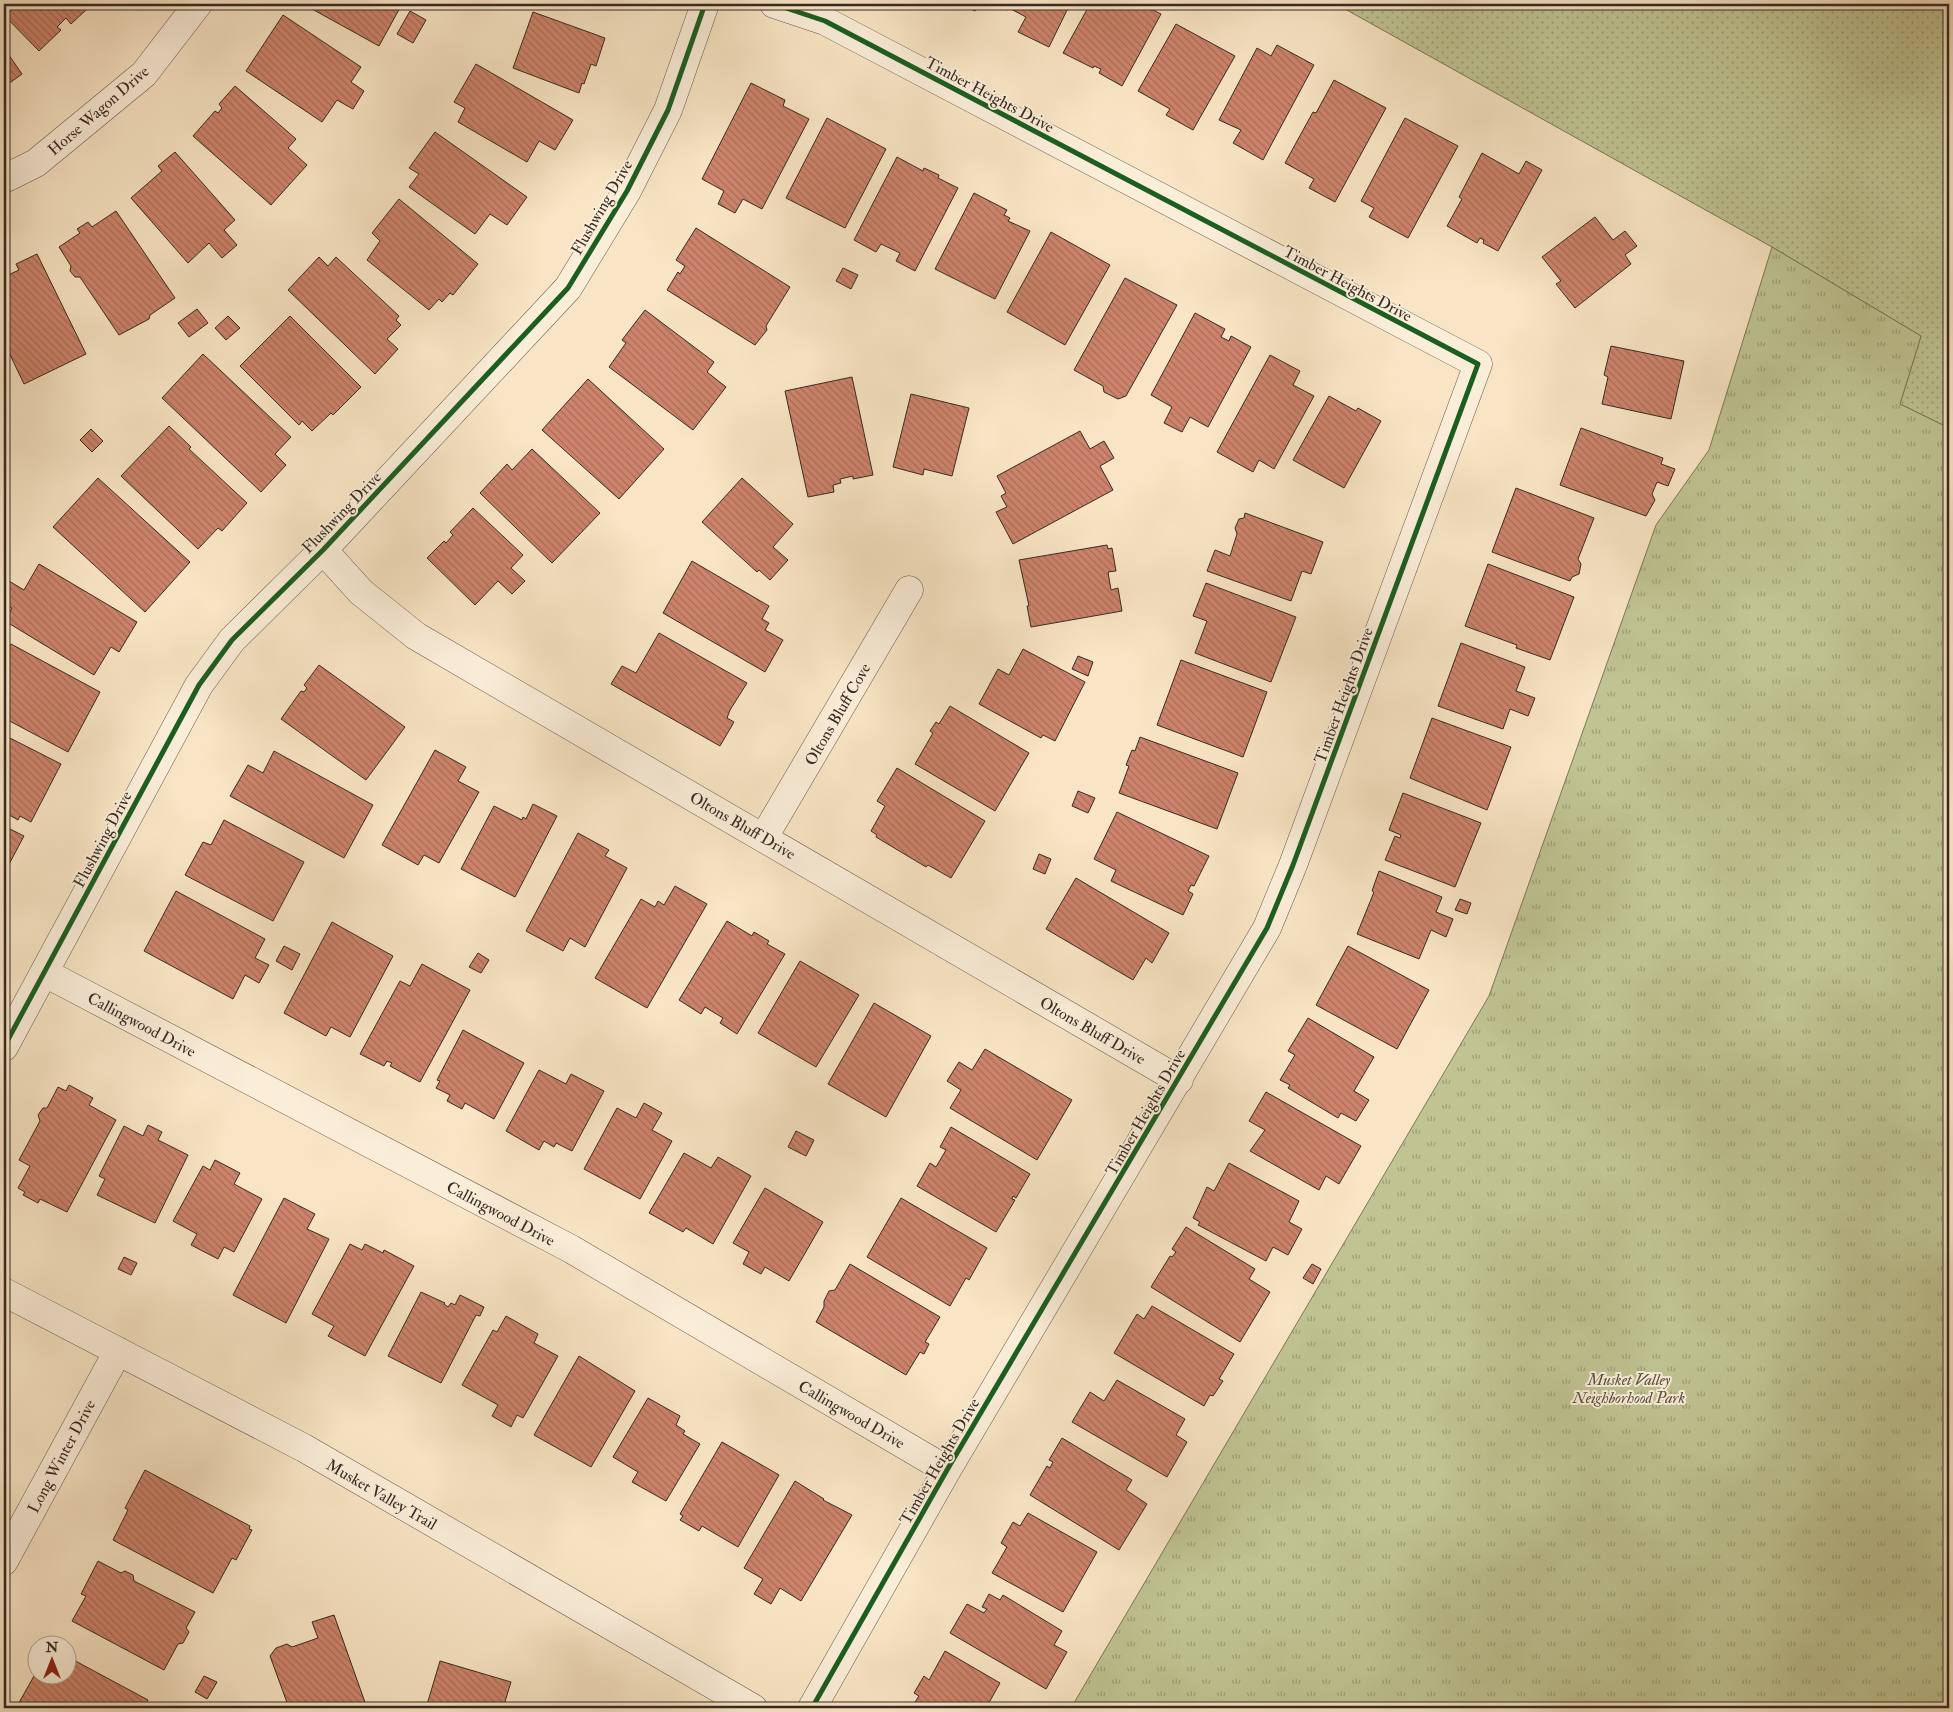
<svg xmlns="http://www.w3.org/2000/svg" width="1953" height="1712" font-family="'IM FELL Double Pica',serif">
  <defs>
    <pattern id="grass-dots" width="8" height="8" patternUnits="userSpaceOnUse" patternTransform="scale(1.25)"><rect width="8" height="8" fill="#c0c493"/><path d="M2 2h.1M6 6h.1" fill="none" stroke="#9d9f78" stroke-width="1.8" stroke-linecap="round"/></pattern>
    <pattern id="park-tufts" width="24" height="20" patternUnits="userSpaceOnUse" patternTransform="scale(1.25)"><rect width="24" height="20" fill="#c0c493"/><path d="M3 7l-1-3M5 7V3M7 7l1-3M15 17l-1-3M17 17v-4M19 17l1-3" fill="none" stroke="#9d9f78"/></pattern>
    <pattern id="building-back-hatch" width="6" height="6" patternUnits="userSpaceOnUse" patternTransform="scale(1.25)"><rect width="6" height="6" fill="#ce846c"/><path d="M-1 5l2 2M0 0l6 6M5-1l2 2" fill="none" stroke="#a86c58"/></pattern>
  </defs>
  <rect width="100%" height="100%" fill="#f9e5c5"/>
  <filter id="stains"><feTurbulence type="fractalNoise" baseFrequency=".004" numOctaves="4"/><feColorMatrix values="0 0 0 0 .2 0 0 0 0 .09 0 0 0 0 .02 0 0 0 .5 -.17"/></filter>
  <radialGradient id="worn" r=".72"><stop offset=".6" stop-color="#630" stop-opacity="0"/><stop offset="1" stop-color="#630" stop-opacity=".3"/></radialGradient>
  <!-- grass -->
  <path fill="url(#grass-dots)" stroke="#7a775b" d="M1336,4h613v424l-49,-24 21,-68 -149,-89z"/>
  <!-- park -->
  <path fill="url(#park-tufts)" stroke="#7a775b" d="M1772,247l149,89 -21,68 49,24v1280h-878l418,-712 167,-471 53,-75z"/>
  <!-- building -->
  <path fill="url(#building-back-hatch)" stroke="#352a23" d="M4,4h80l4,4 -17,16 -5,-6 -9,9 4,3 -22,21 -35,-36z
    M303,4h99l-23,42z
    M961,4h18l-4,7z
    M1006,4h64l-21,43 -31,-15 8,-15 -17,-9 -1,2 -4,-2z
    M1090,4h62l-3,4 12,6 -39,72 -23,-13 2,-4 -7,-3 -1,2 -30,-15z
    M410,11l16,9 -13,23 -16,-9z
    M533,12l72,26 -9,28 -5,-2 -7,20 -2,-1 -3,10 -66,-25z
    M283,15l78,52 -10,15 13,9 -11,18 -16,-9 -15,22 -76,-51z
    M1176,24l59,32 -42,74 -27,-15 4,-6 -32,-18z
    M1277,45l37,20 -51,95 -30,-17 8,-13 -22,-10 38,-72 14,8z
    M4,48l18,26 -18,13z
    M476,64l97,56 -18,30 -16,-9 -12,21 -69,-40 7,-14 -11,-6z
    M1334,80l52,28 -51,94 -26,-14 5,-9 -29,-16 28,-51 3,1z
    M751,83l34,17 -2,6 26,13 -47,90 -19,-10 -8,14 -17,-9 6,-13 -22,-12z
    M235,86l61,53 -8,9 19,17 -36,40 -78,-69 22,-25 3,2 4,-5 -3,-4z
    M827,118l59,31 -41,79 -59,-30z
    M1405,118l53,28 -50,92 -39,-21 5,-9 -13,-7z
    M435,132l92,65 -20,28 -17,-11 -15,20 -66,-47 10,-13 -10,-6z
    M175,152l60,68 -11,10 13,15 -15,13 -13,-15 -21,20 -57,-65 31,-27 -4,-5z
    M1482,153l37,21 7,-13 16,9 -44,81 -15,-8 1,-3 -4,-2 -3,5 -30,-17 15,-27 -3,-2z
    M897,157l26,14 1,-3 15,7 -1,3 20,10 -43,83 -19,-10 4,-8 -19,-9 -5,8 -22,-12z
    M974,193l33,17 -3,5 6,3 -2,3 22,10 -35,68 -60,-30z
    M399,199l79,65 -25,31 -3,-2 -8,9 -3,-3 -10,11 -62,-50 13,-19 -8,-8z
    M116,211l59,87 -25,17 -1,4 -30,16 -39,-58h-5l-5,-6 1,-5 -12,-19 21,-14 -3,-4 11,-7 4,5z
    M1595,217l18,23 12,-9 12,15 -12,9 6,9 -56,44 -19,-24 5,-3 -19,-24z
    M696,228l94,59 -24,39 1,4 -12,15 -88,-55 11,-18 2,2 5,-8 -9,-6z
    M1051,232l59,33 -45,80 -58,-33z
    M37,254l49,100 -62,30 -20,-42v-61l3,-2 -1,-3 13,-6 -3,-6z
    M319,257l9,9 8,-9 63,59 -3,4 5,5 -14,14 11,10 -23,25 -87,-84z
    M843,268l15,7 -7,14 -15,-8z
    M1125,278l52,27 -51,91 -8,3 -14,-7 -1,-6 -29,-16z
    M197,309l11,14 -19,14 -11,-14z
    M645,310l69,52 -7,10 19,15 -33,43 -84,-63 17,-24 -4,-3z
    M1195,313l30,16 -4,8 8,4 2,-5 20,11 -43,80 -18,-10 -8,15 -18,-9 8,-16 -21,-12z
    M228,316l12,12 -14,12 -11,-12z
    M290,316l71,71 -28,28 -2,-2 -19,18 -10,-10 -3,4 -59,-59z
    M1611,346l73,15 -13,58 -69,-15 6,-27 -4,-2z
    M203,354l88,83 -16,17 11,11 -25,27 -99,-94z
    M1270,355l30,16 -7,14 21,11 -40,73 -15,-9 -6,12 -36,-20z
    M852,377l21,98 -20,4v-3l-13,3 1,4 -8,2 1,7 -26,5 -23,-106z
    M588,379l76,70 -45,50 -77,-69z
    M911,394l58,14 -17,68 -28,-7 -1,6 -30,-8z
    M1329,396l27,15 2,-3 23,13 -37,67 -51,-28z
    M169,426l22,21 -2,2 58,54 -25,28 -4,-3 -20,21 -77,-73z
    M1581,428l82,30 -2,6 14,5 -7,17 -11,-4 -5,12 3,6 -9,16 -86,-31z
    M91,429l12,12 -11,11 -12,-12z
    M1080,431l10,18 14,-8 10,17 -14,8 13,24 -100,54 -17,-32 11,-5 -6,-11 5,-3 -9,-17z
    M532,449l68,64 -48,50 -72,-70 27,-29 5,6z
    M98,478l92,84 -45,50 -92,-85z
    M742,478l51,46 -20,23 15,13 -18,20 -11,-10 -2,2 -55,-50z
    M1516,488l78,30 -16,41 3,5 -2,10 -7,3 -2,4 -78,-29z
    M473,508l50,47 -12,13 14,13 -13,13 -14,-13 -23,24 -48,-47 17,-17 2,2 7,-8 -3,-3z
    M1245,513l78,29 -12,32 -9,-3 -11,30 -84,-30 8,-21 15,6 7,-22 -2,-6 4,-9 5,-1z
    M1107,545l1,4 4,-1 4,23 -8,1 3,18 7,-2 4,23 -91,16 -4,-21h2l-10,-46z
    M692,561l77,45 -7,13 7,4 -4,7 18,10 -18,32 -102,-59z
    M39,564l98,58 -18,30 -8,-5 -17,28 -89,-54 7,-13 -8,-5v-13l5,-9 15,9z
    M1488,564l86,33 -24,63 -34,-12 1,-3 -52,-19z
    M1206,583l90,34 -25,65 -76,-29 12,-32 -14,-5z
    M659,633l88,50 -17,27 -3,8 7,4 -14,24 -109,-62 11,-18 14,7z
    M1461,643l64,24 -9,24 19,7 -7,18 -18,-7 -7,20 -65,-23z
    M11,644l89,48 -32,60 -64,-34v-60z
    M1023,649l62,33 -30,59 -12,-6 -2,3 -62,-34 19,-35 11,6z
    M1078,656l15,6 -5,14 -16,-7z
    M1181,660l86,32 -24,65 -86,-32z
    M319,665l86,62 -39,53 -85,-61 20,-28 3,1 3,-4 -3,-3z
    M950,706l79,47 -34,58 -80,-47 18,-31 -3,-2 6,-9 3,2z
    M1432,718l79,29 -24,63 -77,-32z
    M4,735l57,29 -30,58 -11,-6 -2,4 -14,-8z
    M1140,737l98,36 -21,56 -98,-36 10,-27 -3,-1 6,-15 3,1z
    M435,750l31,17 -8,14 21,11 -40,71 -15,-8 -6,10 -36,-20z
    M274,751l99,54 -29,53 -114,-62 18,-31 15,8z
    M897,768l88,53 -34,57 -23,-13 -2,2 -50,-30 1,-2 -6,-4 14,-25 -8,-5z
    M1078,791l17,7 -7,15 -16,-7z
    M1403,793l78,30 -26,64 -70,-27 10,-24 5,2 1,-3 -12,-5z
    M533,804l24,12 -42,81 -54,-28 33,-63 28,14 1,-3 3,2z
    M1117,812l92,44 -15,30 -3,-1 -3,6 5,3 -10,21 -72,-34 5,-11 -22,-11z
    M224,820l80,42 -31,59 -88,-46 18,-33 8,3z
    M4,826l20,10 -17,32 -3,-1z
    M578,833l31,17 -4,6 22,12 -42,79 -15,-9 -7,13 -37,-20z
    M1039,854l12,5 -6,15 -12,-5z
    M1379,871l63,26 -6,15 17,7 -7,18 -15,-7 -12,29 -62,-25 17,-42 -2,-1z
    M1076,878l93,55 -17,30 -6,-5 -13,22 -87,-51z
    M675,886l32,18 -60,104 -52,-30 46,-79 14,8 3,-6 6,4z
    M176,891l89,48 -10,19 14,7 -10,18 -14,-8 -12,24 -89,-48z
    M1460,899l11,4 -4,11 -12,-4z
    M727,921l25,15 2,-4 15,9 -2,3 18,10 -48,80 -17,-11 3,-5 -18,-11 -4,7 -22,-14z
    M332,922l61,34 -43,81 -19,-10 -5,9 -42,-23z
    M284,946l16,8 -8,16 -16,-9z
    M1348,946l81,44 -32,59 -81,-44z
    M478,953l11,7 -8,13 -12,-6z
    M800,961l59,34 -43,72 -58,-34z
    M422,964l48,26 -50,92 -30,-16 2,-3 -5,-2 -3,5 -24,-12 40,-73 10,5z
    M874,1003l57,33 -45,81 -58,-33z
    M1308,1018l66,39 -20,34 15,9 -13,21 -15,-8 -3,5 -50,-30 2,-3 -10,-5 15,-25 -7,-4z
    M463,1030l61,33 -30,56 -29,-16 -3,6 -15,-8 3,-6 -14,-7 4,-7 -3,-1z
    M985,1049l87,51 -35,60 -87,-52 11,-18 -14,-9 12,-19 13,8z
    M539,1070l27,14 5,-10 33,17 -32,60 -16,-8 -2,4 -10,-6 -5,9 -33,-19z
    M69,1085l24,13 -4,7 27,15 -49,92 -27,-13 -2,4 -15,-8 2,-3 -7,-4 12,-22 -11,-6 21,-39 -2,-6 5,-7h4l11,-21 8,4z
    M1266,1092l95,54 -22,38 -13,-8 -7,14 -69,-39 15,-21 -16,-9z
    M644,1103l18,10 -10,17 20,11 -32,58 -56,-30 33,-61 19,10z
    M148,1125l14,7 -4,8 30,15 -33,68 -58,-28 8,-16 -6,-3 25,-50 19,10z
    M951,1127l79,47 -14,24 -3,-2 -1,3 3,1 -19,32 -79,-46 13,-23 6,4 10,-17 -6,-3z
    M796,1131l18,9 -8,16 -18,-9z
    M684,1153l27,15 7,-11 33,19 -38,68 -27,-16 -3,4 -34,-19z
    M215,1160l25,13 -6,11 28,15 -28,53 -10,-5 -6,12 -27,-14 6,-11 -24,-13 30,-55 7,4z
    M1229,1163l70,38 -10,21 13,7 -14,26 -15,-8 -7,14 -68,-36 2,-3 -7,-4 14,-31 7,4z
    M765,1188l58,34 -34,59 -24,-14 -4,7 -18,-10 6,-12 -16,-9z
    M284,1198l31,16 -8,15 22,10 -43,84 -53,-28z
    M901,1198l86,50 -18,32 -3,-2 -16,28 -83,-49z
    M1186,1227l69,42 -6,10 21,13 -30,50 -89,-55 19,-31 2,1 4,-5 -4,-3z
    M350,1244l12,6 3,-6 18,9 1,-3 30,16 -49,90 -37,-20 6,-10 -22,-12z
    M124,1257l13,6 -6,12 -13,-6z
    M850,1264l90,53 -15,25 4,2 -5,10 -4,-2 -14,23 -90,-53 8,-15v-6l5,-10 6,-1z
    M1312,1264l9,5 -8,15 -10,-6z
    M421,1292l24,11 -1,1 4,3 3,-4 4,2 5,-10 24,12 -4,9 -4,-1 -35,68 -53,-27z
    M1152,1306l82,48 -15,25 4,2 -10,15 -3,-1 -6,11 -90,-53 23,-39 7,5z
    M506,1316l32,18 -4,9 24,13 -35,62 -6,-3 -6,12 -19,-11 6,-11 -36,-20 31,-55 4,2z
    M579,1356l56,35 -44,76 -57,-32z
    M1117,1380l68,39 -9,16 11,7 -20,35 -95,-55 18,-30 14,9z
    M648,1398l32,18 -4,9 9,6 -2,3 17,10 -34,57 -34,-19 6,-10 -25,-15z
    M1062,1438l70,42 -6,10 21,14 -28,46 -89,-55 17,-29 3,2 3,-6 -4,-2z
    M722,1442l57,33 -41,72 -36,-21 -3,5 -19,-11 3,-4 -3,-2z
    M145,1470l105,56 -1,3 3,1 -16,30 -4,-2 -19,35 -100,-53 15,-30 -3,-2z
    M795,1481l29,18 -1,1 29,15 -51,86 -21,-13 -9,16 -17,-10 9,-15 -19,-11z
    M1028,1513l69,39 -34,60 -71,-39 15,-26 -6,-4 12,-21 7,4z
    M98,1561l23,12 4,-2 8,4 1,6 61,31 -9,16 3,4 -6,11 -5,1 -14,26 -92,-49 14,-25 -5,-2z
    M989,1594l11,6 3,-5 59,36 -8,14 13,7 -21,37 -96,-56 17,-29 17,9 3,-4 -5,-2z
    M334,1615l33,93h-78l-19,-52 6,-8 11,-4 5,3 26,-9 -6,-16z
    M945,1651l55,32 -14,25h-75l8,-12 -5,-3 10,-17 5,4z
    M68,1657l80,43 -4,8h-128l18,-32 11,5 3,-7h20z
    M440,1661l71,21 -8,26h-77z
    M204,1676l13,6 -10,17 -12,-7z"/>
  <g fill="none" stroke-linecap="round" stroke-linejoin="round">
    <!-- minor casing -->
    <g stroke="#66594c" stroke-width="29">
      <path id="minor" d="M774,4l51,17 653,343 -185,501 -26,63 -320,542 -135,238
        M4,179l32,-16 108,-89 54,-70
        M323,550l38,42 55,44 763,444
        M764,837l145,-247
        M45,973l526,276 376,221
        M4,1047l195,-362 33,-45 91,-90 245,-262 59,-97 41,-81 37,-106
        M4,1292l300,156 449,260
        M4,1561l114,-210"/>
    </g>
    <!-- minor -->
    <use href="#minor" stroke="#fbeed9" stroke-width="28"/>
    <!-- cycleway casing -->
    <g stroke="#fbeed9" stroke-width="8">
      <path id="cycleway" d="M774,4l51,17 653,343 -185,501 -26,63 -320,542 -135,238
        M4,1047l195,-362 33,-45 91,-90 245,-262 59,-97 41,-81 37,-106"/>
    </g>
    <!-- cycleway -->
    <use href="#cycleway" stroke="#1b5e20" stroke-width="5"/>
  </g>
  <g text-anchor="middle" stroke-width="4" stroke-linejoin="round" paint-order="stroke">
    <!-- street labels -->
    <g font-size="16" fill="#352a23" stroke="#fbeed9">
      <text transform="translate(990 94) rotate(28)" y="6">Timber Heights Drive</text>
      <text transform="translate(98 110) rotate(-41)" y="6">Horse Wagon Drive</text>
      <text transform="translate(601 207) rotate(-60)" y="6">Flushwing Drive</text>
      <text transform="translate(1348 283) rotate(28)" y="6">Timber Heights Drive</text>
      <text transform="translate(341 512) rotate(-46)" y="6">Flushwing Drive</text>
      <text transform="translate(1343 695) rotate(-70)" y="6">Timber Heights Drive</text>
      <text transform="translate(837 714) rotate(-60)" y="6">Oltons Bluff Cove</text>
      <text transform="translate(743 825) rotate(30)" y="6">Oltons Bluff Drive</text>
      <text transform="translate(102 839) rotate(-62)" y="6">Flushwing Drive</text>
      <text transform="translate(142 1024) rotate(28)" y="6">Callingwood Drive</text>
      <text transform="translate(1093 1030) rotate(30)" y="6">Oltons Bluff Drive</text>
      <text transform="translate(1145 1112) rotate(-60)" y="6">Timber Heights Drive</text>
      <text transform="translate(501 1213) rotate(28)" y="6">Callingwood Drive</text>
      <text transform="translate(852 1414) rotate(30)" y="6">Callingwood Drive</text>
      <text transform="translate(61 1456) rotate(-62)" y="6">Long Winter Drive</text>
      <text transform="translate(939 1461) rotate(-60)" y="6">Timber Heights Drive</text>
      <text transform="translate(382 1494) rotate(30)" y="6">Musket Valley Trail</text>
    </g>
    <!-- park labels -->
    <g font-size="16" font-style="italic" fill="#58503f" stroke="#fbeed9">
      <text x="1629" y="1385">Musket Valley<tspan x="1629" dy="18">Neighborhood Park</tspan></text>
    </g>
  </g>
  <!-- margin -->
  <rect width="1953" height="1712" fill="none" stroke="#f9e5c5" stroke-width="20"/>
  <rect x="5" y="5" width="1943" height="1702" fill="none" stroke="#352a23" stroke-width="2.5"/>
  <rect x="10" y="10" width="1933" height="1692" fill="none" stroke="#352a23"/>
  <!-- north arrow -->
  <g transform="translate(52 1660)"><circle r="24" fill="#fbeed9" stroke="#aca090"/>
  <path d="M0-4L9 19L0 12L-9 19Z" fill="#8f2418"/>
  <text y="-8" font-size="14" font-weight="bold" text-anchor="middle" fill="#352a23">N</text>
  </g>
  <rect width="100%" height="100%" filter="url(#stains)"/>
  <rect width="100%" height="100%" fill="url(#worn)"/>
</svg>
